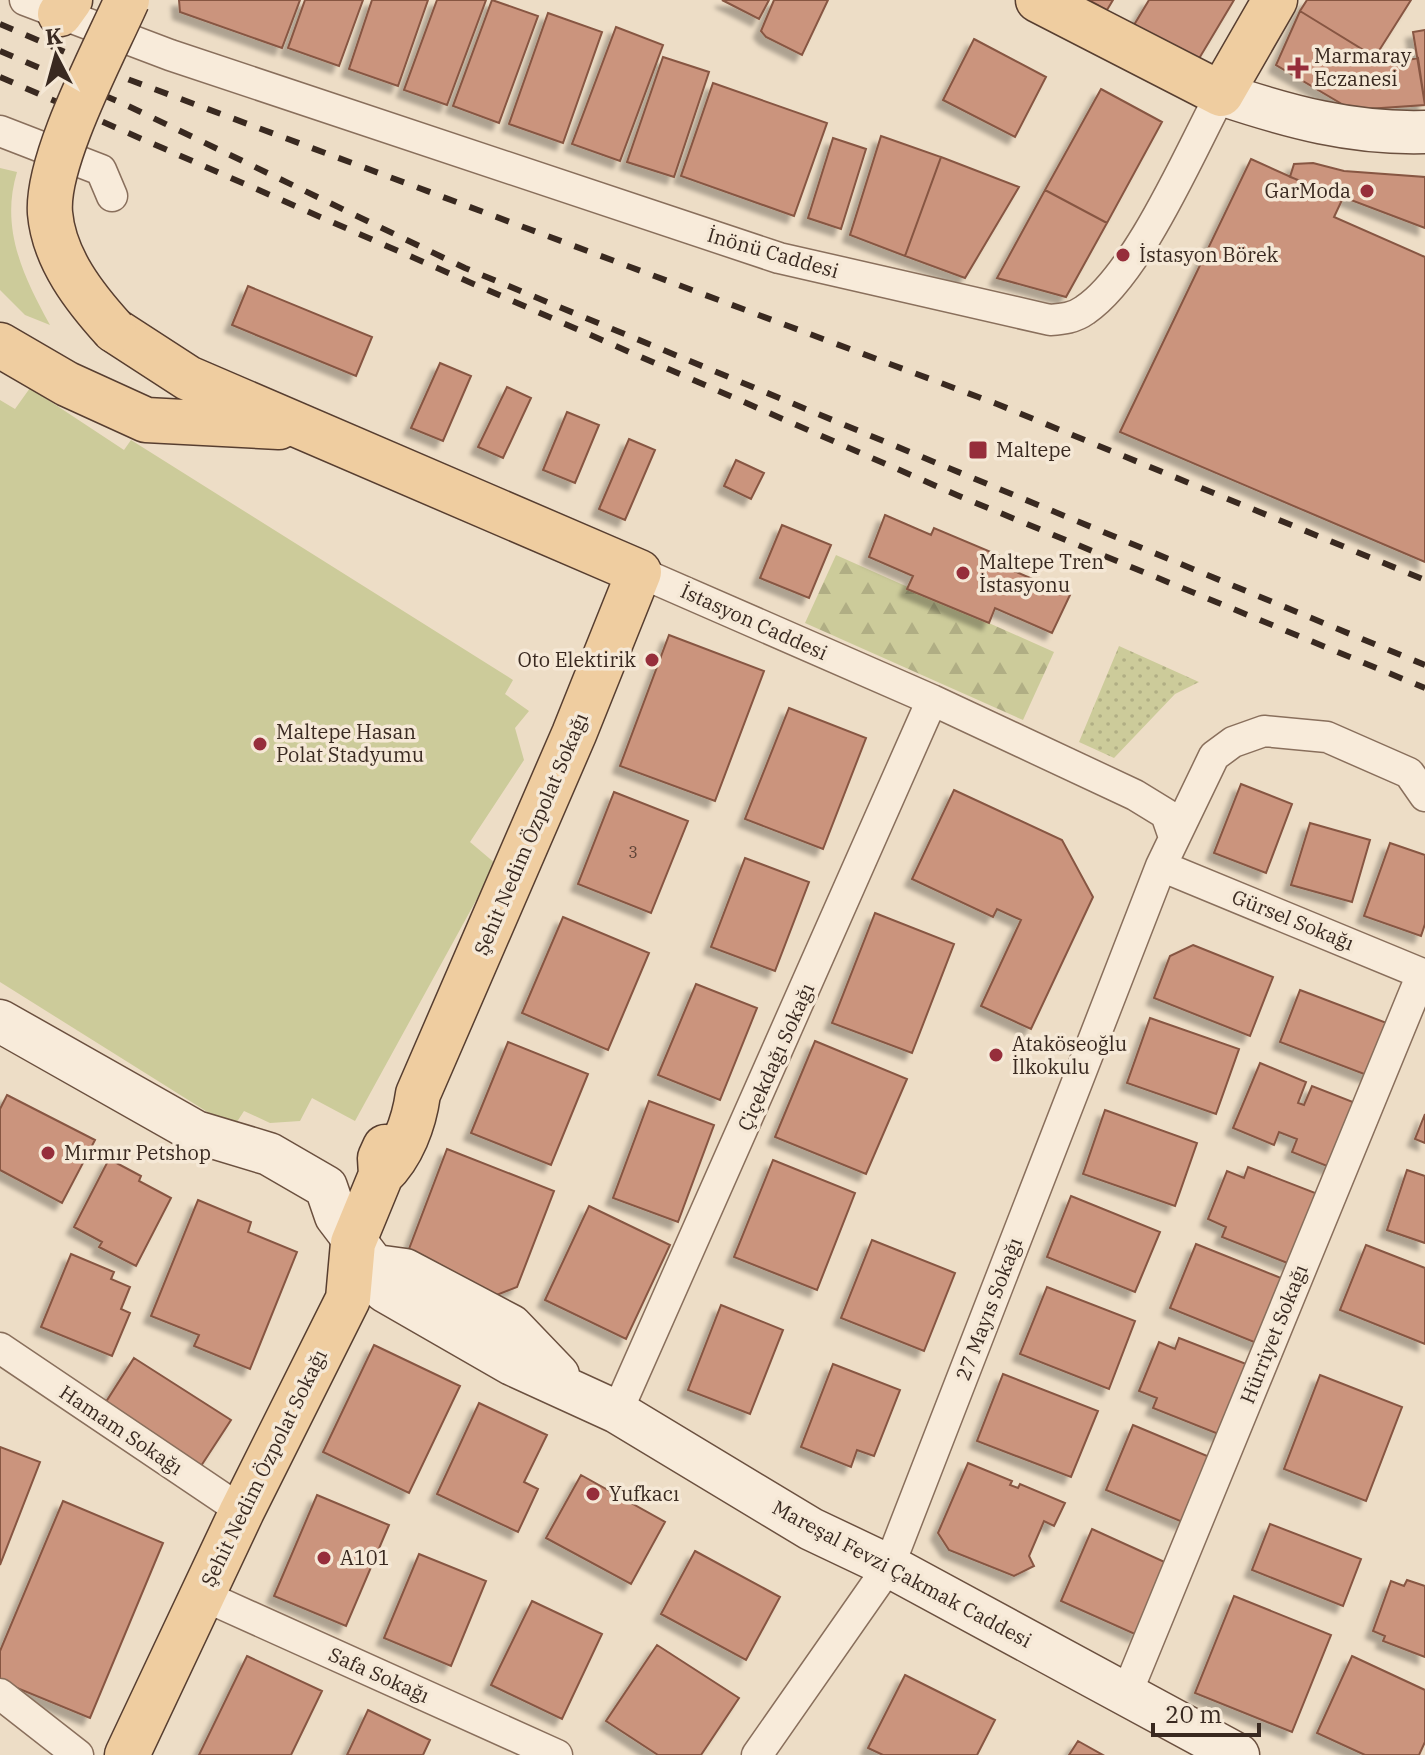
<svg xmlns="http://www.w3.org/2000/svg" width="1425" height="1755" font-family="'IBM Plex Serif',serif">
  <defs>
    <pattern id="forest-firs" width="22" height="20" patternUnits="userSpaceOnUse" patternTransform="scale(2)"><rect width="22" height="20" fill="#cccb9a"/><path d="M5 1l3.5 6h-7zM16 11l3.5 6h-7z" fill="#b0ae84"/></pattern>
    <pattern id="garden-dots" width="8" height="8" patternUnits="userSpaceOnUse" patternTransform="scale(2)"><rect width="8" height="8" fill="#cccb9a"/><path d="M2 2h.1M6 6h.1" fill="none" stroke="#b0ae84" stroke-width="1.8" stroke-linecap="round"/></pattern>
    <filter id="shadow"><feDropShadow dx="-7" dy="7" stdDeviation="2" flood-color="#0004"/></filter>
  </defs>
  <rect width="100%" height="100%" fill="#edddc6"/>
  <!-- grass -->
  <path fill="#cccb9a" d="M0,168l17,4c-17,56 6,104 33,153l-25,-10 -25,-25z
    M30,388l94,62 7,-10 382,240 -8,14 24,17 -14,17 9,32 -54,82 26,22 -141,257 -43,-23 -12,23 -30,2 -26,-12 -11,17 -233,-146v-582l15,9z"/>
  <!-- forest -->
  <path fill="url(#forest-firs)" d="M836,555l218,97 -31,68 -218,-97z"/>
  <!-- garden -->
  <path fill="url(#garden-dots)" d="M1119,646l80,36 -24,12 -61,64 -35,-16z"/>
  <!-- building -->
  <path fill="#cb947d" stroke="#875643" stroke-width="2" filter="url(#shadow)" d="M179,0h121l-18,48 -102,-36z
    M305,0h58l-24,66 -51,-18z
    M372,0h56l-30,86 -49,-17z
    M437,0h49l-39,105 -43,-15z
    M492,0l46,16 -39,107 -46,-17z
    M722,0h47l-10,19z
    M774,0h54l-26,55 -36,-18 -5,-6z
    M1089,0h24l-6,10z
    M1149,0h85l-37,62 -63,-37z
    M1307,0h104l-36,57 -75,-46z
    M1300,11l75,46 15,7 28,-6 7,47 -73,5 -76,-45z
    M548,13l54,19 -39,111 -54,-19z
    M616,27l47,18 -43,116 -48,-17z
    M1425,30v75l-12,-73z
    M974,39l72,38 -31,60 -72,-37z
    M663,57l46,15 -35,105 -47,-15z
    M713,83l114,40 -33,93 -113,-40z
    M1101,89l61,33 -55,101 -62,-33z
    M881,136l60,21 -36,99 -55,-21z
    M833,138l33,11 -25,80 -33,-11z
    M941,157l78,30 -54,91 -60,-22z
    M1251,159l91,41 -8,17 91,40v305l-305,-130z
    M1313,163l31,8 81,6v51l-135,-51 4,-13z
    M1045,190l62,33 -41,74 -69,-19z
    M248,286l124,51 -16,39 -124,-51z
    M440,363l31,13 -28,65 -32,-13z
    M507,387l24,11 -28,60 -25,-11z
    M567,412l32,13 -24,58 -32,-13z
    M629,439l26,11 -30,70 -26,-11z
    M736,460l28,13 -13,26 -27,-13z
    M885,515l46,20 3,-7 83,35 -3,8 56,24 -18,38 -57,-25 -6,15 -82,-34 6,-13 -44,-19z
    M782,525l49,20 -22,53 -49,-20z
    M669,635l95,36 -49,130 -95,-35z
    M789,708l77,30 -43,111 -78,-30z
    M1241,784l51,20 -26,69 -52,-20z
    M954,790l108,50 31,57 -62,132 -50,-23 40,-86 -24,-11 -4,8 -81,-38z
    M614,792l74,29 -37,92 -73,-29z
    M1310,823l60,17 -18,62 -61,-17z
    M1390,843l35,12v69l-4,12 -57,-20z
    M745,858l64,24 -34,89 -64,-24z
    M875,913l79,31 -42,109 -80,-30z
    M563,917l86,36 -41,97 -86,-37z
    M1193,945l80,32 -23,59 -96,-38 16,-42z
    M696,984l61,24 -37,92 -62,-25z
    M1300,990l92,35 -20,52 -92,-35z
    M1150,1018l89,31 -23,65 -89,-31z
    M815,1041l92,38 -41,95 -91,-37z
    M508,1042l80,32 -37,91 -80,-32z
    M1260,1063l46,19 -8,21 6,2 8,-19 46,18 -26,64 -40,-16 5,-13 -18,-7 -5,13 -41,-17z
    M7,1095l88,45 -33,63 -62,-33v-61z
    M649,1101l65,24 -36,97 -65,-24z
    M1105,1110l92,33 -22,63 -92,-32z
    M1425,1114v29l-10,-4z
    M447,1149l107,42 -37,96 -28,11 -75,-36 -5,-13z
    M109,1159l32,17 -2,5 32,17 -35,68 -37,-19 3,-5 -28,-15z
    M773,1160l82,33 -38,97 -83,-33z
    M1248,1167l75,29 -28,70 -73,-29 4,-10 -18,-8 19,-48 17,7z
    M1407,1170l18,6v67l-38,-13z
    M1071,1196l89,36 -25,60 -88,-35z
    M198,1200l53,22 -3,10 49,20 -47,117 -56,-23 5,-11 -48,-19z
    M589,1206l81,39 -44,94 -81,-39z
    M872,1240l83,33 -31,78 -83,-33z
    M1196,1244l90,36 -27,64 -89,-36z
    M1366,1245l59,23v76l-85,-34z
    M71,1254l43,18 -3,7 19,8 -9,22 9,4 -18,43 -71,-29z
    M1047,1287l88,34 -26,68 -89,-35z
    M721,1305l62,25 -33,84 -62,-24z
    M1179,1338l75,29 -28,70 -73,-29 4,-10 -18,-7 20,-49 16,7z
    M374,1345l86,41 -51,107 -86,-41z
    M134,1358l97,62 -30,46 -97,-61z
    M833,1364l67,26 -26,66 -17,-6 -6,17 -50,-20z
    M1003,1374l95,37 -27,66 -94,-36z
    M1320,1375l82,32 -36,94 -82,-32z
    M479,1403l68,32 -23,47 14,7 -20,43 -81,-38z
    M1133,1425l79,33 -27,65 -79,-33z
    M0,1447l40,15 -40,103z
    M968,1463l44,18 -2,4 8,3 2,-4 45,19 -11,23 -10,-5 -15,35 5,10 -20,10 -65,-26 -11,-17z
    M581,1475l84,47 -34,62 -85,-46z
    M317,1495l72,30 -43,101 -72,-30z
    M63,1501l100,42 -73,175 -90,-37v-30z
    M1270,1524l91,35 -18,47 -91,-36z
    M1092,1529l77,35 -32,71 -76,-34z
    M695,1551l85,46 -34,63 -85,-46z
    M419,1554l67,27 -35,85 -67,-28z
    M1407,1580l18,6v71l-42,-16 2,-5 -12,-5 18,-50 13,5z
    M1234,1596l97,39 -39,97 -97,-39z
    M532,1601l70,33 -40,85 -71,-34z
    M657,1645l82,53 -38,57h-43l-52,-34z
    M247,1656l75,35 -31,64h-92z
    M1352,1656l73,34v52l-6,13h-54l-48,-22z
    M905,1675l90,45 -18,35h-94l-15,-7z
    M368,1710l62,30 -7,15h-76z
    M1078,1741l25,14h-34z"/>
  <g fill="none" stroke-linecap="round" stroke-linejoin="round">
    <!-- street casing -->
    <g stroke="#896f5c" stroke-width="33">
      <path id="street" d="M25,0l145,55 609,203 271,62c13,-1 24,-2 35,-10 53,-36 105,-158 136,-216
        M0,131l101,39 11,26
        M639,572l293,128 203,95 31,19 8,23
        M1161,866l264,109
        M0,1348l242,163
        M617,1412l315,-712
        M202,1595l355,160
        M0,1694l78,61
        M1126,1695l296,-721
        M757,1755l132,-189 272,-700 53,-110 19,-14 31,-11 63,6 82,36 16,23"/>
    </g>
    <!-- secondary casing -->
    <g stroke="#6b503f" stroke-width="45">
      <path id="secondary" d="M1221,94c69,23 131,40 204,38
        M0,1021l196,111 73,22 57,33 10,29 38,50 11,25 127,73 105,48 194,117 78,37 349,189
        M383,1267l22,3 106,56 47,49"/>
    </g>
    <!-- primary casing -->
    <g stroke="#573e30" stroke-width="47">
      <path id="primary" d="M1038,0l183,94 54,-94
        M60,14l10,-14
        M114,330l74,48 451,194 -65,162 -156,360c-4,29 -16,61 -37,81
        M0,345l67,39 79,36 133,7
        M127,1755l115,-244 106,-212 5,-56 28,-68 -1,-17 5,-11"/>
    </g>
    <!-- street -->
    <use href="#street" stroke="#f8ebda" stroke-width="30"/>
    <!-- secondary -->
    <use href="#secondary" stroke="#f8ebda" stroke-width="42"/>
    <!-- primary -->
    <use href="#primary" stroke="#efcda0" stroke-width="44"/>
    <!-- rail -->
    <path stroke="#392920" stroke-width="6" stroke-dasharray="14 14" stroke-linecap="butt" d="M0,24l130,56 867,324 428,176
      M0,51l122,52 343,165 960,397
      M0,77l959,419 466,192"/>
    <!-- primary-bridge casing -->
    <g stroke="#573e30" stroke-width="47" stroke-linecap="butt">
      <path id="primary-bridge" d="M114,330c-29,-32 -60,-71 -64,-117 -4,-53 54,-161 77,-213"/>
    </g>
    <!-- primary-bridge -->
    <use href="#primary-bridge" stroke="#efcda0" stroke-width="44"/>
  </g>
  <!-- markers -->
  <g fill="#962e3b" stroke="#f5e8d6" stroke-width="3">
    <path d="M1294 56h8v8h8v8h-8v8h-8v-8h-8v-8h8z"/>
    <circle cx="1367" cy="191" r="8"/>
    <circle cx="1123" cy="255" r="8"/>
    <rect x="968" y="440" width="20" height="20" rx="4"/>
    <circle cx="963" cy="573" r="8"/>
    <circle cx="652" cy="660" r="8"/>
    <circle cx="260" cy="744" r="8"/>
    <circle cx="996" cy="1055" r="8"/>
    <circle cx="48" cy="1153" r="8"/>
    <circle cx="593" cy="1494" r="8"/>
    <circle cx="324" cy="1558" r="8"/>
  </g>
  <g text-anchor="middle" stroke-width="7" stroke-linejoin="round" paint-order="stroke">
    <!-- number labels -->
    <g font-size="16" fill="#5e4437">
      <text x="633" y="858">3</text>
    </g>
    <!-- poi labels -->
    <g font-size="20" fill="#392920" stroke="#f5e8d6" text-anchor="start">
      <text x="1314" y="63">Marmaray<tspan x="1314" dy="23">Eczanesi</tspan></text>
      <text x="1351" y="198" text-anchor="end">GarModa</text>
      <text x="1139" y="262">İstasyon Börek</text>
      <text x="996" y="457">Maltepe</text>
      <text x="979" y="569">Maltepe Tren<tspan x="979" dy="23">İstasyonu</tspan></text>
      <text x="636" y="667" text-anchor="end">Oto Elektirik</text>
      <text x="276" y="739">Maltepe Hasan<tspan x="276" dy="23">Polat Stadyumu</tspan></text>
      <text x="1012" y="1051">Ataköseoğlu<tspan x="1012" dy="23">İlkokulu</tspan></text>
      <text x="64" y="1160">Mırmır Petshop</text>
      <text x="609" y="1501">Yufkacı</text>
      <text x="340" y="1565">A101</text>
    </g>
    <!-- street labels -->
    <g font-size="20" fill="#392920" stroke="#f5e8d6">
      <text transform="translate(773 253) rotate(16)" y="7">İnönü Caddesi</text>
      <text transform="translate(754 622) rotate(24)" y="7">İstasyon Caddesi</text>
      <text transform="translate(531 834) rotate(-67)" y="7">Şehit Nedim Özpolat Sokağı</text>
      <text transform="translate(1293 920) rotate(22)" y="7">Gürsel Sokağı</text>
      <text transform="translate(776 1057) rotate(-66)" y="7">Çiçekdağı Sokağı</text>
      <text transform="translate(989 1309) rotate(-69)" y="7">27 Mayıs Sokağı</text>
      <text transform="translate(1274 1334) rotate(-68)" y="7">Hürriyet Sokağı</text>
      <text transform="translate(121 1430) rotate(34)" y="7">Hamam Sokağı</text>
      <text transform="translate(264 1468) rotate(-64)" y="7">Şehit Nedim Özpolat Sokağı</text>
      <text transform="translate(902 1574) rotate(28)" y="7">Mareşal Fevzi Çakmak Caddesi</text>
      <text transform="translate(379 1675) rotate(24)" y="7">Safa Sokağı</text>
    </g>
  </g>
  <!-- north arrow -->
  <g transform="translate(56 56) rotate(354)" stroke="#f5e8d6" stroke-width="6" paint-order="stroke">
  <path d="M0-6L14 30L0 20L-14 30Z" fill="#392920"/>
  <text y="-12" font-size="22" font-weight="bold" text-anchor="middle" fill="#392920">K</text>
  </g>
  <!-- scale -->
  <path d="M1153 1723v12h106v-12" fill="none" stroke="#392920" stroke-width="4"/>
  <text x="1165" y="1723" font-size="24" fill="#392920" stroke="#f5e8d6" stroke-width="6" paint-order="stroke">20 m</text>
</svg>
